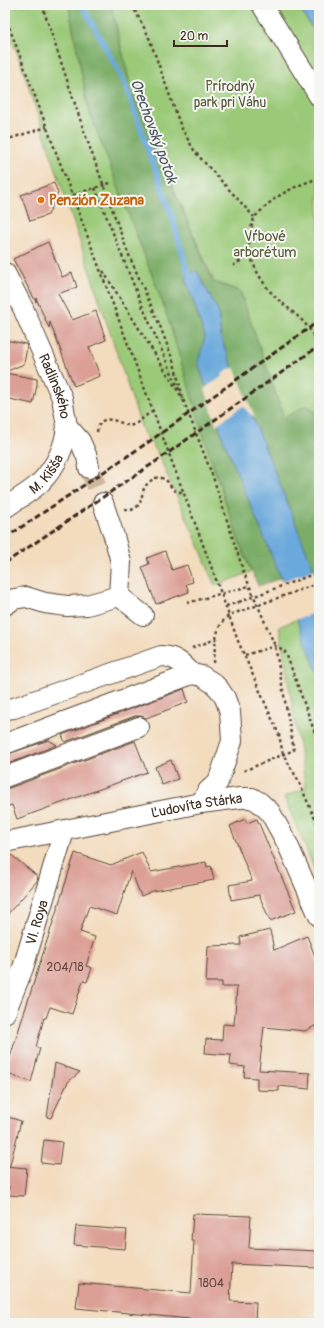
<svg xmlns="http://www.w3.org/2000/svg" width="324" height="1328" font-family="Pangolin,sans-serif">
  <rect width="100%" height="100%" fill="#f6f6f2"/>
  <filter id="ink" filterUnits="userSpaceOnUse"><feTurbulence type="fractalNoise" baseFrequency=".025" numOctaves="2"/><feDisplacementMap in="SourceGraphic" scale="8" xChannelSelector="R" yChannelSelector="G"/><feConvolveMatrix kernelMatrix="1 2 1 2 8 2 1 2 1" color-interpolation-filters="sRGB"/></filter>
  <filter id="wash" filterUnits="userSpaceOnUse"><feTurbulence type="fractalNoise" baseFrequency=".012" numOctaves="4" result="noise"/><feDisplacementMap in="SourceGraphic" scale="16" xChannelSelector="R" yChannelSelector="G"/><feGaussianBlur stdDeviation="0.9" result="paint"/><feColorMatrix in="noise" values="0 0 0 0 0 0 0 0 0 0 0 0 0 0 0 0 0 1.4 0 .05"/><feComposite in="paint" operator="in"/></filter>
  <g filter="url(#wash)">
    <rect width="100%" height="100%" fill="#f3dbbd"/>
    <!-- green -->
    <path fill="#9ac977" stroke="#6a7a4a" d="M5,5h62l2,3 20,103 76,198 45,147 28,83 13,33 -36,14 -15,-38 -44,-98 -13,-18 -126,-380 -12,-25z
      M111,5h186l22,34v375l-13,-8 -22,12 -44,-127 -26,-9 -82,-190z
      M297,619l22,58v203l-35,-83 22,-9 -27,-161z"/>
    <!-- forest -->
    <path fill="#7bad68" stroke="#5b6c43" d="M67,5h44l21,87 81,190 27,9 44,127 22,-13 13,9v168l-98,-244 -3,-27 -21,-40 -9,2 -2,7 19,57 -7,25 26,79 57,137 -23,8 -20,-47 -28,-83 -45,-147 -76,-198 -20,-103z"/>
    <!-- water -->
    <path fill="#6aa9dc" stroke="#526a7d" d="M297,5h22v34l-2,-5z
      M197,271l21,40 3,27 98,244v95l-38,-99 -57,-137 -26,-79 7,-25 -19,-57 2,-7z"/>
    <!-- pier -->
    <path fill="#f3dbbd" d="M234,367l21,50 -5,-3 -7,-8 -27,19 -11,-37 18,-12 -1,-2 9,-6 1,1z
      M316,569l3,7v35l-24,9 -15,-38z"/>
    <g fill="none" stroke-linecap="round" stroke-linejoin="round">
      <!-- stream -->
      <path stroke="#6aa9dc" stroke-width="5.5" d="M82,5l41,74 49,137 16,57"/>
    </g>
    <g id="blocks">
      <!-- building -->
      <path fill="#db9f95" d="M54,183l4,10 -10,22 -18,6 -9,-26z
        M48,242l14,35 10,-4 5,14 -19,7 14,26 24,-9 10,29 -17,7 11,29 -26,10 -24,-64 -1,6 -13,-30v4l-23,-43z
        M5,340l21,4 1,3 -3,17 -19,8z
        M5,373l32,6v6l-4,19 -28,-6z
        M165,551l7,19 15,-5 6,17 -7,2 3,8 -33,12 -14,-37 7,-3 -2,-6z
        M184,689l4,13 -42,16 -5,-2h-6l-70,26 -3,-7z
        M49,740l8,5 -52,20v-10z
        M135,741l12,31 -130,47 -5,-14 -7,2v-19h4z
        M171,760l7,19 -16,6 -7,-18z
        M245,819l2,4 10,-4 39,92 -26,10 -11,-26 -28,5 -2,-15 23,-4 -22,-55z
        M142,852l9,20 55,-10 1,5 4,-1 3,14 -61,11 -12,5 -10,-25 -14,44 -28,-9 -9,26 15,5 -9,29 6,2 -5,14 -4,-1 -11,33 -22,-7 -4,11h-2l-8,29 4,1 -9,34 -26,-9 70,-220 36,12z
        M5,853h4l29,24 -1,4 -32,36z
        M270,930l4,20 33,-14 12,30v58l-14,7 -41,-4 -5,43 51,3 -1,16 -30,-3v5l-22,-1v-12l-13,-1 1,-10 -15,-2 1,-10 -26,-2 1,-14 16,1 1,-16 11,1 3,-38h-15v-5h-16l2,-36 33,-1 -1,-8z
        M55,1063l25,9 -12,10 -17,36 -4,-1z
        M5,1116l16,5 -11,44h-5z
        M44,1140l18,2 -3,23 -18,-2z
        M5,1166l22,2 -3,28 -16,-1 1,-9h-4z
        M193,1214l58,2 -2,32 70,3v17l-87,-4 -2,37 26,1 -1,21h-66l1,-4 -114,-11 3,-25 112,10 3,-52h-3z
        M76,1226l51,4 -2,19 -51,-4z"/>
    </g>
  </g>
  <g filter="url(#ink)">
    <use href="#blocks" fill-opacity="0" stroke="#574536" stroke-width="1"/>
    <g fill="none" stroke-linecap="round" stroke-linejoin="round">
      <!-- minor-tunnel -->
      <path stroke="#ceb89d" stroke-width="20" stroke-dasharray="20 10" stroke-linecap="butt" d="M89,468l14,35"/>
      <!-- minor casing -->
      <g stroke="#574536" stroke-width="22">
        <g id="minor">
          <path d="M262,5l57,91"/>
          <path id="s1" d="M5,273l18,35 39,90 5,28 13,15 7,16 2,11"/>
          <path d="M103,503l11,33 7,26 -2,34 24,19"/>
          <path id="s2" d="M5,508c10,-8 28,-17 36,-26 15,-16 24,-35 26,-56"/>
          <path d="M5,605l9,-6 12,-2 19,6 22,3 20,-1 32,-9"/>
          <path d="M5,709l9,-1 147,-52c14,0 22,8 31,18"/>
          <path d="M5,744l187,-70 10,2 11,7 6,6 6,9 5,14 1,14 1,15 -14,41 -10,9 -7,12"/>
          <path d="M5,777l134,-50"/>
          <path id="s3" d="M5,842l196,-39 39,-5h12l7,4 11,10 17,31 32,73"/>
          <path id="s4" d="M5,1013l18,-45 41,-137"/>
        </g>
      </g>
      <!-- path -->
      <path stroke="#574536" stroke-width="2.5" stroke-dasharray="3 3" stroke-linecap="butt" d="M42,5l43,129 43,119 32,73 14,37 10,39 29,75 31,96 31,73 19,104 -53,22
        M132,5l16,30 33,92 14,25 59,65
        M5,16l209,558 24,67 41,94 4,19 15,26 21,48
        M5,140l42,-13
        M319,178c-21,7 -40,15 -55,30 -3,3 -7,6 -9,9 -2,2 -2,6 -3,8 -8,24 2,46 17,65 13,16 34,26 44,45 3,5 4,12 6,17
        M95,188l48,120 38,86
        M73,195l40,-13
        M233,266l16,-11
        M103,271l80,128
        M97,432c3,-21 20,-10 33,-6l7,-3 16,-13
        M125,509l6,1c19,-7 2,-23 27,-33l7,2c7,7 7,14 18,13
        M187,603l62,-17
        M226,606l13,-4
        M192,648l24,-9
        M245,655l30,-9 9,4 3,6 32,88
        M214,663c1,-16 0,-38 16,-48 3,-2 8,-3 12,-4"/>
      <!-- minor -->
      <use href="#minor" stroke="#fff" stroke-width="20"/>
      <!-- rail -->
      <path stroke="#3b2a1e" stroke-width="3" stroke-dasharray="6 3" stroke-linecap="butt" d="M5,538l145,-97 169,-120
        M5,563l153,-103 161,-114"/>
      <!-- path-bridge -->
      <path stroke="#574536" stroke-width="2.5" stroke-dasharray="3 3" stroke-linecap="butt" d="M239,602l80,-30
        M242,611l77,-28"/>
    </g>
  </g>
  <!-- markers -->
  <circle fill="#e8710a" stroke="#f6f6f2" stroke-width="1.5" cx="41" cy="200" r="4"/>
  <g text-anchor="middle" stroke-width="4" stroke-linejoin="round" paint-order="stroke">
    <!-- number labels -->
    <g font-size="12" fill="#63473c">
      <text x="65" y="971">204/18</text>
      <text x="211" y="1287">1804</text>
    </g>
    <!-- park labels -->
    <g font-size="14" fill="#585a39" stroke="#f6f6f2">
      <text x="230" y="91">Prírodný<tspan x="230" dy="16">park pri Váhu</tspan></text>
      <text x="265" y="241">Vŕbové<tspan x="265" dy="16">arborétum</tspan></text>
    </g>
    <!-- food labels -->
    <g font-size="14" font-weight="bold" fill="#c56008" stroke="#f6f6f2" text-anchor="start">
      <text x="49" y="205">Penzión Zuzana</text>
    </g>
    <!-- street labels -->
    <g font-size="14" fill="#3b2a1e" stroke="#f6f6f2">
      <text dy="5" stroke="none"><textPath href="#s1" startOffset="124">Radlinského</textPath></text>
      <text dy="5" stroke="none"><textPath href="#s2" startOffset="54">M. Kišša</textPath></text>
      <text dy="5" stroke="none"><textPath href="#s3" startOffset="195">Ľudovíta Stárka</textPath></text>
      <text dy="5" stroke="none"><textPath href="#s4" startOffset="96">Vl. Roya</textPath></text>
    </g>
    <!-- water labels -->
    <g font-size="15" font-style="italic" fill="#4b5660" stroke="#f6f6f2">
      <text transform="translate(154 131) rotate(70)" y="5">Orechovský potok</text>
    </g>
  </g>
  <!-- margin -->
  <rect width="324" height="1328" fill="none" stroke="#f6f6f2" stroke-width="20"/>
  <!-- scale -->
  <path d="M174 40v6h53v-6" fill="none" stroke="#3b2a1e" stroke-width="2"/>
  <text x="180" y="40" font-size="12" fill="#3b2a1e" stroke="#f6f6f2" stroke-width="3" paint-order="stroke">20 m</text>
</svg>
